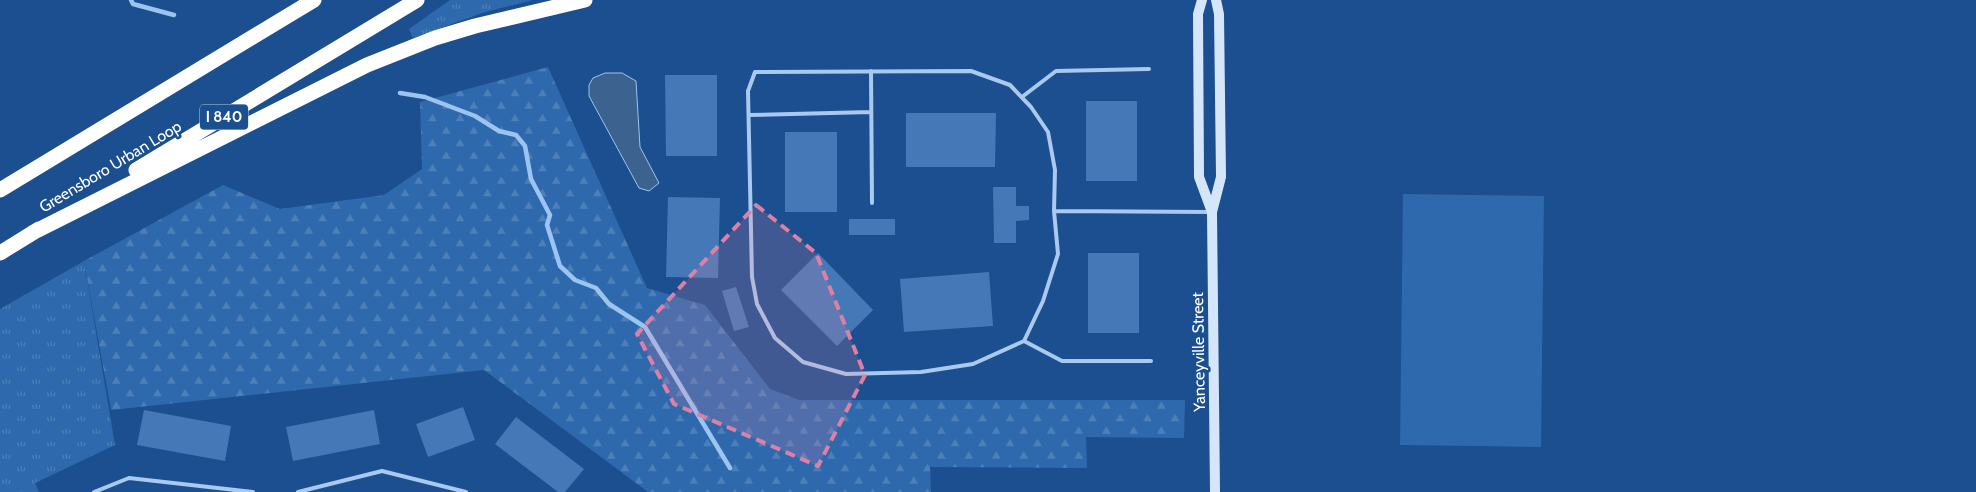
<svg xmlns="http://www.w3.org/2000/svg" width="1976" height="492" font-family="Cabin,sans-serif">
  <defs>
    <pattern id="grass-tufts" width="24" height="20" patternUnits="userSpaceOnUse" patternTransform="scale(1.25)"><rect width="24" height="20" fill="#2e69ad"/><path d="M3 7l-1-3M5 7V3M7 7l1-3M15 17l-1-3M17 17v-4M19 17l1-3" fill="none" stroke="#4d80b9"/></pattern>
    <pattern id="forest-firs" width="22" height="20" patternUnits="userSpaceOnUse" patternTransform="scale(1.25)"><rect width="22" height="20" fill="#2e69ad"/><path d="M5 1l3.5 6h-7zM16 11l3.5 6h-7z" fill="#4d80b9"/></pattern>
  </defs>
  <rect width="100%" height="100%" fill="#1b4f8f"/>
  <!-- grass -->
  <path fill="url(#grass-tufts)" d="M450,0h83l-51,13 -69,25 -4,-9z
    M84,261l31,184 -80,38 4,9h-39v-183z"/>
  <!-- forest -->
  <path fill="url(#forest-firs)" d="M548,67l99,221 58,17 65,84 29,11h386l-1,38 -98,-1 1,31 -157,-1 1,25h-283l-164,-122 -373,40 -27,-149 139,-76 57,24 104,-14 38,-26 -2,-67z"/>
  <!-- pitch -->
  <path fill="#2e69ad" d="M1403,194l141,2 -3,251 -141,-2z"/>
  <!-- water -->
  <path fill="#3c6290" stroke="#9cc4f0" d="M605,73h17l14,8 4,66 19,36 -10,8 -10,-3 -50,-92v-11l4,-7z"/>
  <g fill="none" stroke-linecap="round" stroke-linejoin="round">
    <!-- stream -->
    <path stroke="#9cc4f0" stroke-width="4.5" d="M131,0l2,4 41,11
      M400,93l25,4 50,19 24,15 17,4 9,11 6,33 19,36 -3,10 13,41 15,14 21,8 13,16 36,23 85,141"/>
  </g>
  <!-- building -->
  <path fill="#4478b7" d="M665,75h52v81h-51z
    M1086,101h51v80h-51z
    M906,113h90l-1,54h-89z
    M785,132h52v80h-52z
    M993,187h23v19h13v14l-13,1v22h-22z
    M668,197l52,1 -2,80 -52,-1z
    M849,219h46v16h-46z
    M818,253l55,57 -36,36 -56,-56z
    M1088,253h51v80h-51z
    M989,272l4,54 -89,6 -4,-53z
    M736,287l13,40 -15,4 -12,-40z
    M463,407l12,33 -47,17 -12,-33z
    M144,410l87,16 -6,35 -88,-16z
    M374,410l6,34 -87,17 -7,-34z
    M516,417l68,52 -19,23h-7l-63,-48z"/>
  <g fill="none" stroke-linecap="round" stroke-linejoin="round">
    <!-- service -->
    <path stroke="#a9c9ee" stroke-width="4" d="M871,71l1,132
      M971,71l39,14 21,22 17,25 7,38 -1,41 4,43 -15,47 -19,40 -51,23 -52,8 -75,2 -43,-12 -28,-24 -18,-34 -5,-27 -4,-186 7,-19z
      M1022,97l34,-26 93,-2
      M749,115l122,-3
      M1054,211l157,1
      M1024,341l38,20h89
      M94,492l35,-14 124,14
      M298,492l84,-21 84,21"/>
    <!-- secondary -->
    <path stroke="#d6e6fa" stroke-width="10" d="M1202,0l-4,14 1,163 13,35
      M1215,492l-3,-280 9,-35 -2,-163 -3,-14"/>
    <!-- motorway -->
    <path stroke="#fff" stroke-width="15" d="M136,170l281,-170
      M0,190l314,-190
      M32,233l335,-168 68,-27 40,-12 110,-26
      M0,253l39,-24"/>
  </g>
  <!-- marked area -->
  <path fill="#dd80a5" fill-opacity="0.2" stroke="#dd80a5" stroke-width="4" stroke-dasharray="10 6" stroke-linejoin="round" d="M756,205l60,48 49,122 -47,91 -144,-62 -37,-70z"/>
  <g text-anchor="middle" stroke-width="5" stroke-linejoin="round" paint-order="stroke">
    <!-- shield labels -->
    <rect fill="#1b4f8f" stroke="#bbcadd" stroke-width="1" x="200" y="104.5" width="48" height="25" rx="4"/>
    <g font-size="15" font-weight="bold" fill="#fff">
      <text x="224" y="122">I 840</text>
    </g>
    <!-- street labels -->
    <g font-size="16" fill="#fff" stroke="#1b4f8f">
      <text transform="translate(110 166) rotate(-31)" y="6">Greensboro Urban Loop</text>
      <text transform="translate(1198 352) rotate(-91)" y="6">Yanceyville Street</text>
    </g>
  </g>
</svg>
